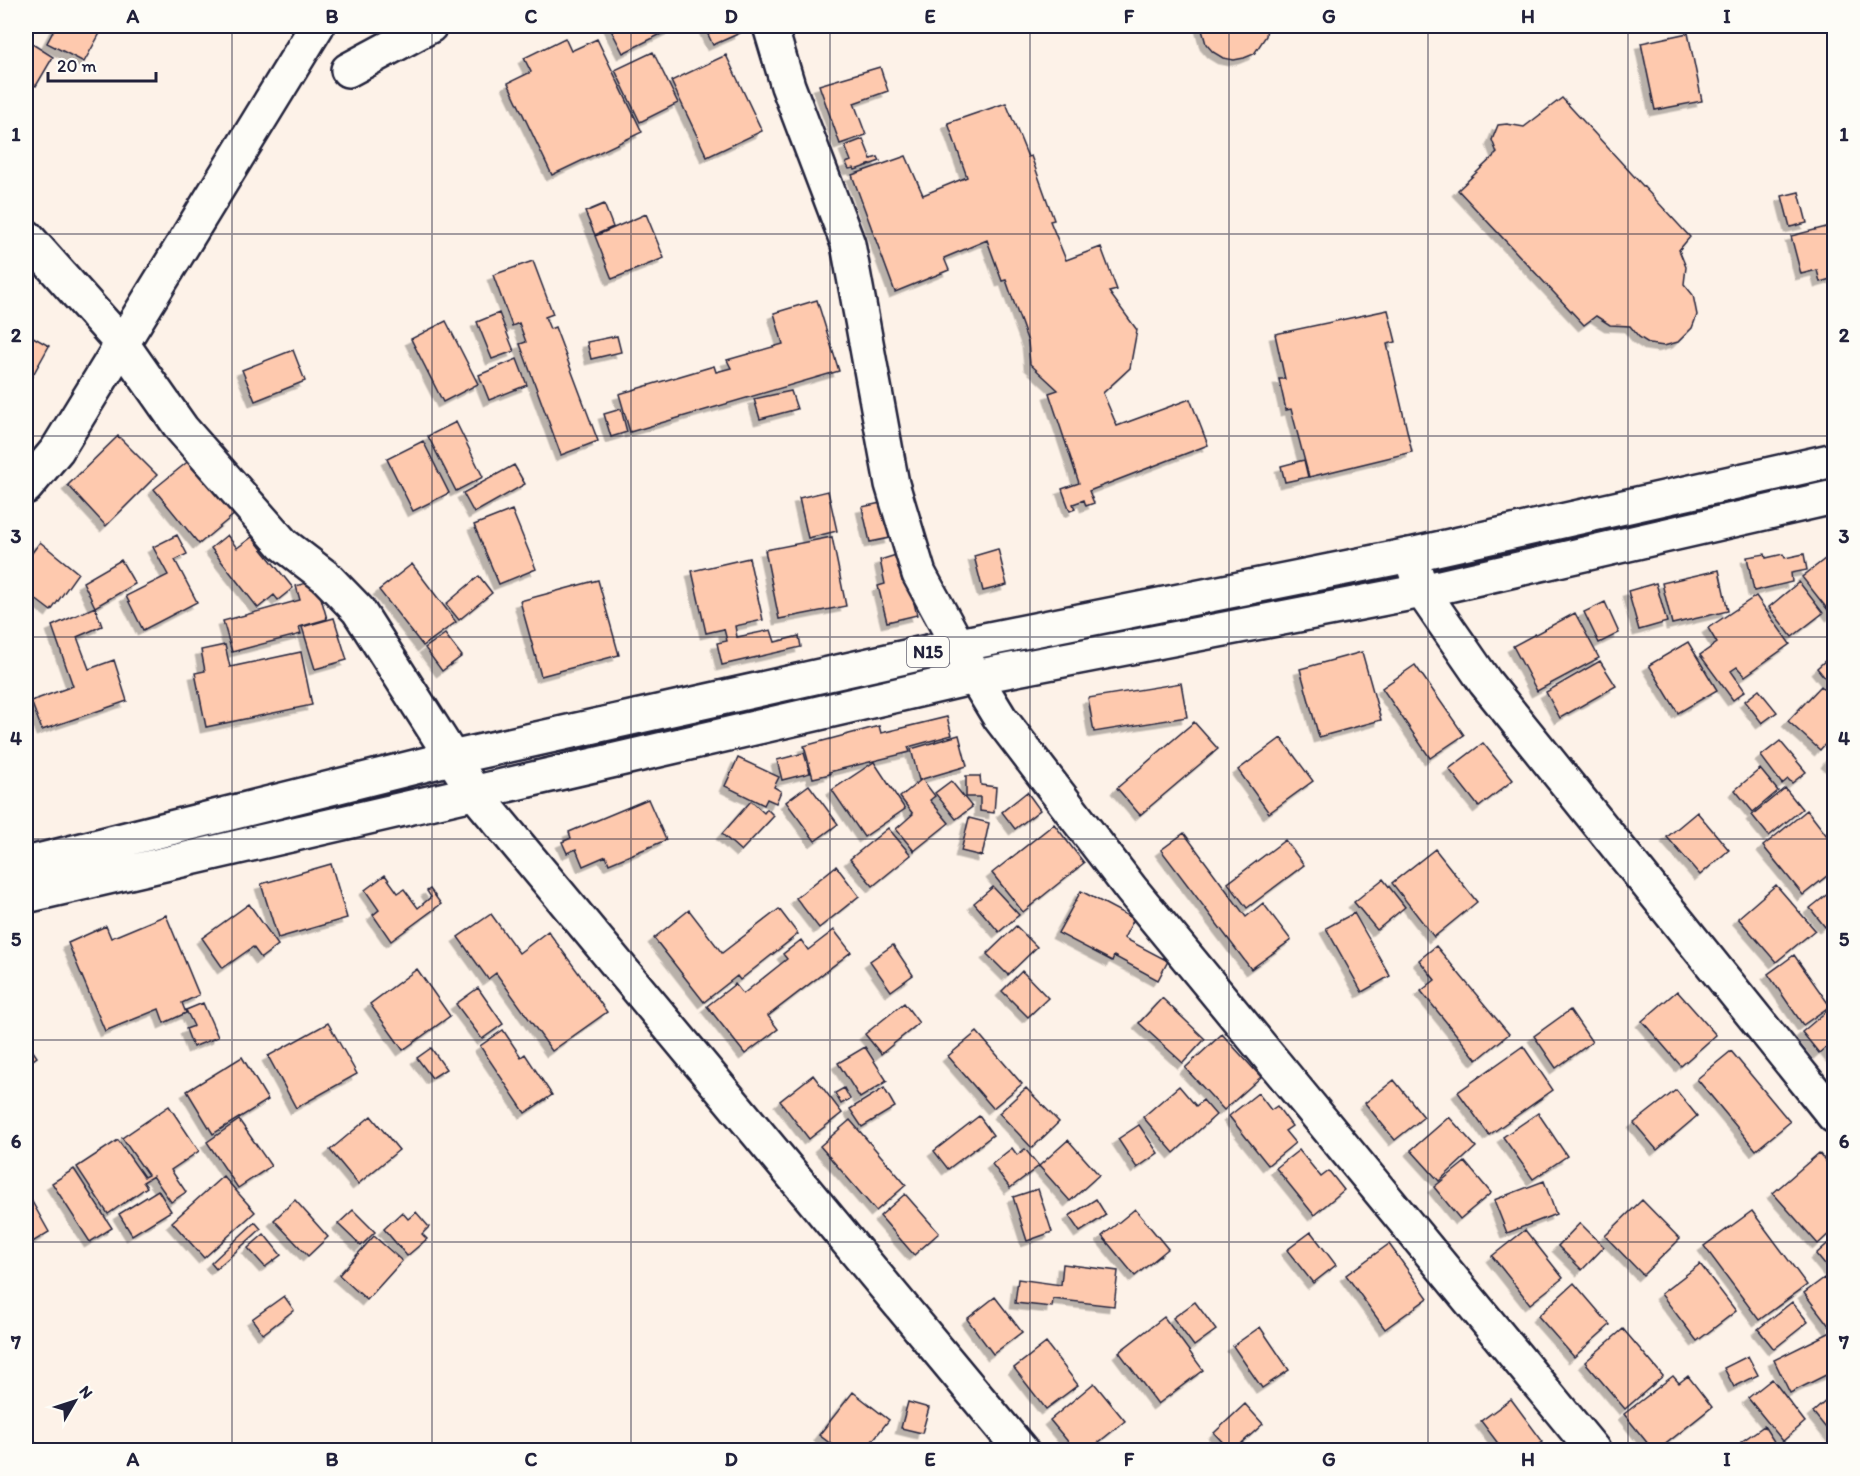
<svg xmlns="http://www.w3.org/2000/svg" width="1860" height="1476" font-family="Itim,sans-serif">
  <defs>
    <filter id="shadow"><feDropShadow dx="-5.5" dy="5.5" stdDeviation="0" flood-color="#0004"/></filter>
  </defs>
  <rect width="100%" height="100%" fill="#fdf2e8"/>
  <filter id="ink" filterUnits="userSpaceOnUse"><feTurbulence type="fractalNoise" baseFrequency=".0167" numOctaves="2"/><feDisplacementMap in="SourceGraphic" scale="12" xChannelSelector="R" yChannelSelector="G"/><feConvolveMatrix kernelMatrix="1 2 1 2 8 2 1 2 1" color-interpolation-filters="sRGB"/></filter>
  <g filter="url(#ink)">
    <!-- green -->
    <path fill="#aeefb8" stroke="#68887a" stroke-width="1.5" d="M26,1433l18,17h-18z"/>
    <!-- building -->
    <path fill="#fec9ae" stroke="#22223b" stroke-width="1.5" filter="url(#shadow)" d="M56,26h48l-20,36 -37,-19z
      M609,26h68l-54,27z
      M704,26h33l3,7 -27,12z
      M1201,26h66l-1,10 -12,18 -10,4 -10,2 -11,-2 -10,-6 -7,-8z
      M1688,33l14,68 -47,9 -14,-67z
      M565,38l6,13 26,-12 45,93 -90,43 -44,-92 23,-11 -7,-14z
      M26,40l27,17 -17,29 -10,-6z
      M653,52l25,51 -38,19 -25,-52z
      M726,55l36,76 -55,26 -36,-76z
      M880,67l8,24 -34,12 12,32 -26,9 -21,-59z
      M1562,98l128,139 -11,13 7,17 -2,17 9,11 4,20 -5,13 -14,14 -14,4 -14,-2 -11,-7 -9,-11 -20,-1 -14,-9 -12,9 -126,-135 39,-37 -5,-13 6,-15 9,-1 17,3z
      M1006,103l22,54 3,-1 23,64 -4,1 16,39 35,-13 16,43 -8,2 28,38 -7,38 -27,25 14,33 73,-27 18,46 -119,46 5,12 -8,3 -2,-6 -11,4 2,5 -5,2 -8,-22 17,-6 -30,-90 9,-3 -28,-26 -2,-22 -9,-25 -13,-37 -4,1 -15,-41 -43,18 5,12 -54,22 -43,-117 54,-19 17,39 44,-18 -19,-54z
      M863,139l8,20 7,-2 2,4 -25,9 -1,-2 -5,1 -3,-6 5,-2 -6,-15z
      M1799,192l8,31 -17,4 -8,-31z
      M604,204l9,23 -18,8 -10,-23z
      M646,214l18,44 -52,21 -17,-43z
      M1834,225v53l-14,4 -3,-12 -16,4 -10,-38z
      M533,261l20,53 -8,3 5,12 5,-2 43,114 -37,14 -41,-111 6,-2 -7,-19 -7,3 -19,-51z
      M817,300l22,71 -209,61 -11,-38 95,-28 2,6 15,-4 -4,-8 56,-16 -9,-31z
      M1388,310l8,32 -9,2 25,108 -103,25 -18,-68 -5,1 -7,-31h6l-10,-45z
      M499,313l15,38 -22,8 -15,-37z
      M446,321l32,63 -35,18 -32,-63z
      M26,333l23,13 -20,36 -3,-2z
      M617,336l4,16 -30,7 -4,-17z
      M293,350l12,31 -50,20 -13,-31z
      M517,359l10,26 -38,15 -10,-25z
      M791,391l6,18 -37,10 -6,-20z
      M621,409l6,23 -16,5 -7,-23z
      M456,422l27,55 -27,14 -28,-55z
      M118,436l39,39 -51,51 -38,-41z
      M423,441l26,52 -36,18 -26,-52z
      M191,459l45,54 -37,31 -45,-55z
      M1304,460l4,17 -23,5 -4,-16z
      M514,465l11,19 -51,29 -11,-20z
      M828,491l9,40 -29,7 -9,-40z
      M881,503l9,35 -20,4 -8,-35z
      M512,510l24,59 -37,15 -25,-59z
      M177,535l10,19 -12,6 22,42 -54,28 -17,-34 42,-21 -15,-28z
      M227,535l10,13 15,-11 41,51 -15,12 -4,-5 -16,13 -47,-60z
      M832,537l14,69 -67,13 -14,-69z
      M40,542l38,31 -27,38 -25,-19v-31z
      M998,549l9,36 -24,6 -9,-35z
      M1765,554l1,4 17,-4 2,4 19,-4 3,16 -16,3 1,9 -38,9 -7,-34z
      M896,555l6,26 6,-2 9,36 -30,7 -9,-36 7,-2 -5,-24z
      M1830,555l4,6v52l-2,2 -30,-38z
      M749,558l14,62 -28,6 2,11 34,-7 4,12 24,-6 2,11 -79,18 -5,-22 10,-2 -3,-12 -18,4 -14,-62z
      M121,560l14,24 -40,23 -12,-25z
      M412,564l44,58 -33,24 -44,-56z
      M1719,570l9,41 -56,13 -10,-41z
      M479,576l13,17 -33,27 -13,-16z
      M316,580l11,39 -28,8 2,7 -69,18 -9,-31 77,-21 -4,-14z
      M598,580l21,75 -78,21 -21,-75z
      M1799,582l24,31 -31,24 -23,-30z
      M1656,583l11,39 -28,8 -11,-39z
      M1756,596l34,48 -45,32 -8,-9 -6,4 14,20 -12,9 -33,-45 17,-12 -9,-15z
      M1605,602l14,31 -20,10 -15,-31z
      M95,607l7,19 -25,11 12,32 25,-9 13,41 -85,29 -11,-29 42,-15 -21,-60z
      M1575,613l24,45 -62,33 -24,-45z
      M334,618l13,42 -32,9 -13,-42z
      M445,634l17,22 -20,15 -17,-23z
      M1688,642l29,48 -39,23 -29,-48z
      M225,645l5,22 71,-15 11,53 -106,22 -11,-54 10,-2 -4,-21z
      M1362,652l19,68 -62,17 -19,-68z
      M1834,653v36l-17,-21z
      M1600,661l16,25 -56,32 -14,-26z
      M1415,665l49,70 -34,23 -48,-70z
      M1181,683l6,34 -93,15 -6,-34z
      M1821,686l13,13v35l-14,16 -32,-29z
      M1759,690l18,22 -15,11 -17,-22z
      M947,717l5,18 -44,12 2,5 -81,20 1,2 -17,4 -9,-32 75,-20 2,7z
      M1194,722l24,27 -78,66 -23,-27z
      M959,735l8,31 -48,14 -8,-31z
      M1281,738l32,43 -44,32 -31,-43z
      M1780,741l26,31 -14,11 -4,-4 -6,5 -21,-28z
      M1483,743l30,37 -34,27 -30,-38z
      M1834,752v16l-7,-6z
      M804,753l6,20 -28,7 -5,-20z
      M738,758l41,19 -5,10 7,4 -5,12 -9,-4 -3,6 -39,-19z
      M874,762l31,47 -41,28 -32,-47z
      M1760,769l18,22 -25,21 -18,-22z
      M966,776h14l1,9 15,2 -2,26 -14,-2v-14h-14z
      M922,779l13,17 -5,4 19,23 -35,28 -18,-22 17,-15 -13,-17z
      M951,781l21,26 -16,12 -21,-26z
      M809,785l29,39 -23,17 -29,-39z
      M1785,788l17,21 -33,27 -17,-21z
      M1027,792l13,18 -25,19 -13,-17z
      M648,799l18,41 -57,24 -3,-8 -23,10 -7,-17 -9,4 -5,-11 9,-4 -2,-6z
      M751,801l13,12 3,-4 7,7 -33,35 -19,-17z
      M1807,810l27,35v20l-3,3 2,3 -30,24 -40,-49z
      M1697,812l32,38 -29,25 -33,-38z
      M969,818l20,5 -7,33 -21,-5z
      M1054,824l30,39 -61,49 -31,-39z
      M888,828l23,27 -38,31 -23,-27z
      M1184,833l62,84 17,-14 28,37 -40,29 -90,-119z
      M1285,840l19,25 -57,43 -19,-25z
      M1435,849l42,53 -43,35 -42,-54z
      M331,864l16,54 -69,20 -17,-54z
      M836,866l23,30 -40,32 -23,-30z
      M385,875l13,18 6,-4 14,19 13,-11 -4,-6 3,-2 11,15 -50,37 -18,-26 6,-5 -14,-20z
      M1383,879l22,28 -28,23 -23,-28z
      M1776,885l39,45 -39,32 -38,-44z
      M993,887l26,28 -20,17 -25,-29z
      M1834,889v30l-9,8 -15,-19z
      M1081,891l53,28 -10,19 44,23 -10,19 -44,-24 -2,5 -54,-28z
      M249,904l29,41 -17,13 -8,-11 -30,21 -21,-30z
      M779,909l19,25 -58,46 -3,-4 -33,26 -50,-64 35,-28 33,43z
      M1354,913l36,63 -28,16 -36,-64z
      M491,914l28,39 29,-22 59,81 -55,39 -56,-78 -8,6 -30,-42z
      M166,915l33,80 -17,8 4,10 -22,10 -5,-14 -54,22 -37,-88 38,-17 5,12z
      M1016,926l21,21 -29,28 -21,-21z
      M834,930l17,22 -83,64 10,13 -33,25 -38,-48 28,-22 8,10 44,-35 -4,-5 18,-14 7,10z
      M893,945l20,30 -22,16 -21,-30z
      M1436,946l73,88 -32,26 -56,-69 14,-11 -16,-20z
      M1794,955l36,51 -27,19 -35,-51z
      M417,969l33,47 -47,34 -33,-46z
      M1022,971l26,27 -20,19 -26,-26z
      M478,988l25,36 -21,15 -26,-35z
      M1677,991l39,44 -35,31 -39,-45z
      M1162,998l43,41 -22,24 -44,-40z
      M203,1003l15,34 -25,10 -7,-18 8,-3 -8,-16z
      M904,1003l15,20 -38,31 -16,-20z
      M1834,1005v35l-15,13 -17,-21z
      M1570,1010l22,32 -36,26 -22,-32z
      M328,1023l29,51 -61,34 -28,-52z
      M503,1030l18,27 4,-3 27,41 -27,18 -45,-67z
      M977,1032l45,52 -29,24 -45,-52z
      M1222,1034l39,43 -37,33 -39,-42z
      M26,1041l11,16 -11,8z
      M1834,1041v18l-8,-10z
      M1523,1046l30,44 -64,45 -31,-43z
      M865,1047l22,34 -27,17 -22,-35z
      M431,1048l15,21 -14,9 -15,-20z
      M1731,1051l59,71 -34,28 -59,-71z
      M242,1057l26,43 -55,34 -26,-43z
      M813,1075l29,38 -33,26 -29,-38z
      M1394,1080l30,37 -29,23 -30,-37z
      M1179,1086l17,20 7,-6 13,15 -42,38 -31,-36z
      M844,1088l6,11 -9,5 -6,-11z
      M884,1088l11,19 -33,20 -12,-18z
      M1026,1088l33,34 -27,26 -33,-35z
      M1676,1090l21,26 -40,34 -23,-27z
      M1258,1093l13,17 6,-4 15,20 -7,5 10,12 -27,22 -39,-49z
      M169,1106l30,45 -28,19 15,22 -15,10 -18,-26 -10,6 4,5 -39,27 -31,-47 41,-27 26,37 4,-2 -26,-37z
      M1538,1113l29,43 -34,23 -30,-42z
      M371,1116l28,34 -41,34 -28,-34z
      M979,1116l14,19 -45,34 -14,-18z
      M1449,1117l27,30 -37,34 -28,-31z
      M239,1120l32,46 -33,22 -31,-46z
      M850,1120l56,65 -30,26 -56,-65z
      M1139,1125l19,28 -21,15 -19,-29z
      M1068,1140l31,35 -29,26 -31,-35z
      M1012,1148l5,7 8,-6 14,17 -29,22 -18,-24z
      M1299,1150l22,27 8,-6 15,19 -30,25 -38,-47z
      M1819,1153l15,18v58l-16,15 -45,-51z
      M1465,1162l26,31 -31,26 -26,-32z
      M74,1169l38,59 -22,14 -38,-59z
      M223,1176l32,36 -51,46 -32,-36z
      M1544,1181l12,33 -49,19 -13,-33z
      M1038,1189l14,43 -25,9 -14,-44z
      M158,1190l13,21 -39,24 -13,-21z
      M26,1191l23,41 -23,14z
      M905,1194l34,39 -25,22 -34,-39z
      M1096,1199l10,16 -26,17 -11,-16z
      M295,1200l33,37 -20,19 -34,-36z
      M1642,1200l38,39 -37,36 -38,-39z
      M1135,1209l33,40 -33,27 -33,-40z
      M353,1210l22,22 -14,14 -23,-22z
      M1752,1211l55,74 -48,35 -55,-74z
      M402,1212l6,7 8,-7 13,15 -7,7 5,5 -20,17 -23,-27z
      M255,1222l6,7 -45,40 -5,-6z
      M1580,1223l24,24 -22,23 -24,-24z
      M1525,1230l38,48 -33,26 -38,-48z
      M1311,1232l25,33 -23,18 -26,-33z
      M264,1234l17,21 -16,12 -17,-19z
      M374,1236l28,25 -35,39 -28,-25z
      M1834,1238v38l-18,-22z
      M1389,1244l39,54 -43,31 -39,-54z
      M1063,1264l55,7 -4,35 -61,-7 -1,8 -37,-4 3,-24 43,6z
      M1700,1264l36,47 -39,30 -36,-47z
      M1824,1278l10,14 -1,39 -29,-38z
      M1574,1283l36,42 -36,32 -36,-41z
      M284,1296l10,14 -31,24 -11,-15z
      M995,1297l27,35 -29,22 -26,-35z
      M1195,1302l21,28 -22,16 -21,-28z
      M1792,1302l16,20 -34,27 -16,-20z
      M1164,1317l39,53 -45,34 -39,-52z
      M1260,1327l29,43 -27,18 -29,-42z
      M1623,1329l40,47 -38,33 -40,-47z
      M1833,1331l1,40 -44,22 -16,-33z
      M1046,1343l32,42 -32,24 -32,-41z
      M1748,1356l10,19 -24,12 -10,-19z
      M1673,1376l6,7 9,-7 24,31 -54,43h-5l-29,-36z
      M1772,1379l33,43 -22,19 -35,-43z
      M1094,1383l31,38 -36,29h-14l-25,-30z
      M853,1392l36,28 -24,30h-26l-20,-15z
      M1834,1394v44l-21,-26z
      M1511,1399l32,43 -11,8h-29l-22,-29z
      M908,1402l21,6 -7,25 -21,-5z
      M1245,1404l18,20 -29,26h-4l-16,-17z
      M1764,1426l11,17 -11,7h-17l-6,-8z
      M1213,1444l5,6h-15z"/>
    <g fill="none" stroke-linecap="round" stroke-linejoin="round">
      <!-- street casing -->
      <g stroke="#22223b" stroke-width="38">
        <path id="street" d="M770,26l18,60 60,158 44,240 27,90 56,103 25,41 131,171 462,561
          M348,70l82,-44
          M26,236l97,109 59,84 101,115 43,33 32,33 116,182 547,658
          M1410,555l12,36 63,91 349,434"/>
      </g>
      <!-- secondary casing -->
      <g stroke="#22223b" stroke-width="38">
        <path id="secondary" d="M26,487l31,-37 260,-424"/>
      </g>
      <!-- highway casing -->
      <g stroke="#22223b" stroke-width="38">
        <path id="highway" d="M26,864l425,-106 508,-113 451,-90 424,-95
          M26,896l949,-219 447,-86 412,-94"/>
      </g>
      <!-- street -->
      <use href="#street" stroke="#fdfcf7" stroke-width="33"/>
      <!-- secondary -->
      <use href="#secondary" stroke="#fdfcf7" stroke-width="33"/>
      <!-- highway -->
      <use href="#highway" stroke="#fdfcf7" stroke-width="33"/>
    </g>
  </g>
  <!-- grid -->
  <path fill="none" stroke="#22223b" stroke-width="1.5" stroke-opacity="0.55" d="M232,26v1424M432,26v1424M631,26v1424M830,26v1424M1030,26v1424M1229,26v1424M1428,26v1424M1628,26v1424M26,234h1808M26,436h1808M26,637h1808M26,839h1808M26,1040h1808M26,1242h1808"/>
  <g text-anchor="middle" stroke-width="6" stroke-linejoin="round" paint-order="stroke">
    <!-- shield labels -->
    <rect fill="#fdfcf7" stroke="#646373" stroke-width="1.5" x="907" y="637" width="42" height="30" rx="4.5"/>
    <g font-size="18" font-weight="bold" fill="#22223b">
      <text x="928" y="658">N15</text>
    </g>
  </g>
  <!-- margin -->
  <rect width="1860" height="1476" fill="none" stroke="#fdfcf7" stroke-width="66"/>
  <!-- north arrow -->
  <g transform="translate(75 1401) rotate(51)" stroke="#fdfcf7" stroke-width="4.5" paint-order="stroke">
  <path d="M0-4.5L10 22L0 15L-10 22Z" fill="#22223b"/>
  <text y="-9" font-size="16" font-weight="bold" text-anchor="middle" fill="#22223b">N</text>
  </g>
  <!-- scale -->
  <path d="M48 72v9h108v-9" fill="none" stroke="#22223b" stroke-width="3"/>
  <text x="57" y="72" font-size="18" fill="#22223b" stroke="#fdfcf7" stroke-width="4.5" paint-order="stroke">20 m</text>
  <rect x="33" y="33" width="1794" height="1410" fill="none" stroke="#22223b" stroke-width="2"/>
  <g font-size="20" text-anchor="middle" font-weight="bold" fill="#22223b">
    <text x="133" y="23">A</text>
    <text x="332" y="23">B</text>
    <text x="531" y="23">C</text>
    <text x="731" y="23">D</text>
    <text x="930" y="23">E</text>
    <text x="1129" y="23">F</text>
    <text x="1329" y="23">G</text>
    <text x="1528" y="23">H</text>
    <text x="1727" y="23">I</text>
    <text x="16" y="141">1</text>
    <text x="1844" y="141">1</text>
    <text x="16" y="342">2</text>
    <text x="1844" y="342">2</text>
    <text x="16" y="543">3</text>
    <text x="1844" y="543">3</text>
    <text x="16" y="745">4</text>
    <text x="1844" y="745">4</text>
    <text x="16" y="946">5</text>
    <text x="1844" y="946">5</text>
    <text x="16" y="1148">6</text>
    <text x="1844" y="1148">6</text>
    <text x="16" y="1349">7</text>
    <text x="1844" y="1349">7</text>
    <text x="133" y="1466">A</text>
    <text x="332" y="1466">B</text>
    <text x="531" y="1466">C</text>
    <text x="731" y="1466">D</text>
    <text x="930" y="1466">E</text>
    <text x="1129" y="1466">F</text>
    <text x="1329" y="1466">G</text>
    <text x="1528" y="1466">H</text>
    <text x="1727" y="1466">I</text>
  </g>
</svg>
